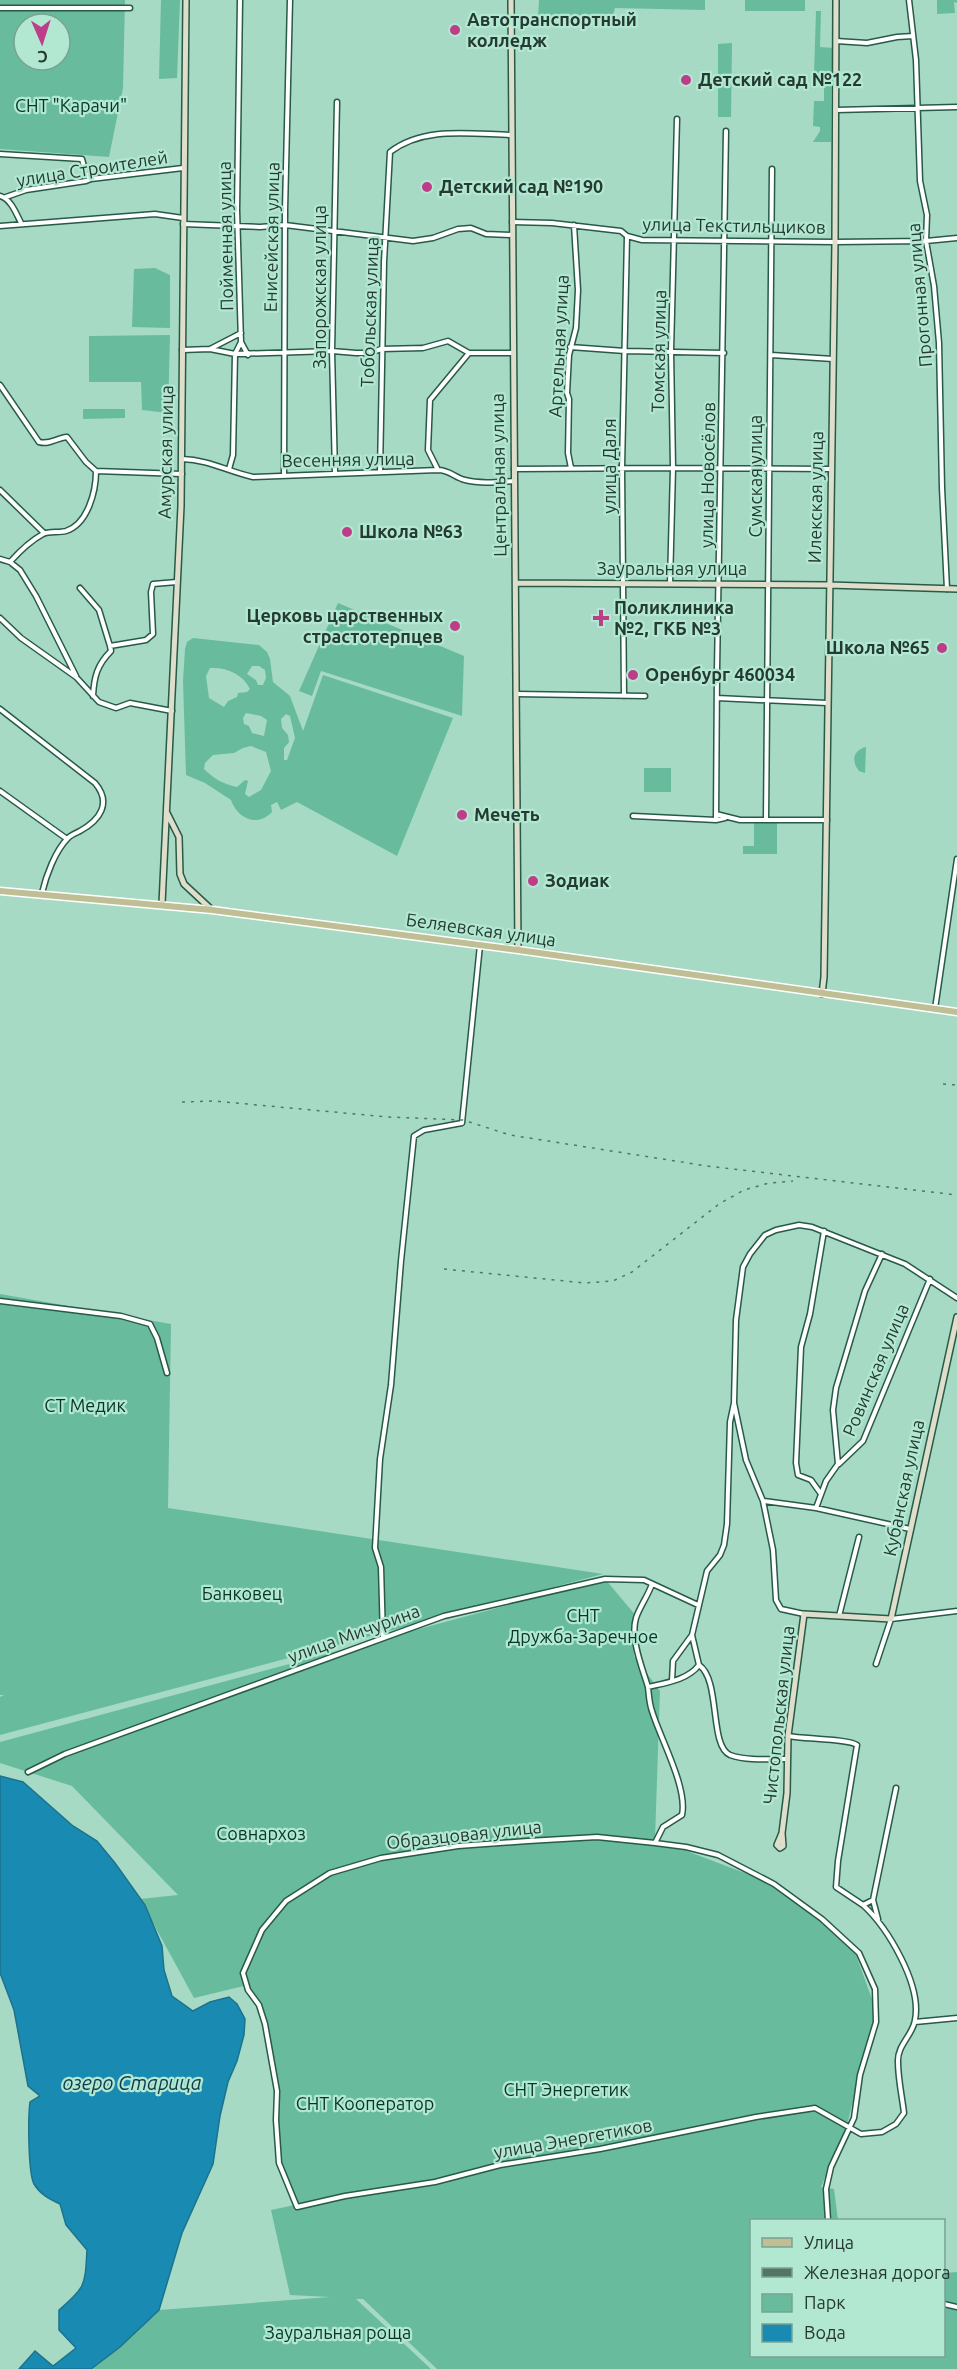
<svg xmlns="http://www.w3.org/2000/svg" width="957" height="2369" font-family="Ubuntu,sans-serif">
  <rect width="100%" height="100%" fill="#a6dac5"/>
  <!-- green -->
  <path fill="#68bc9d" fill-rule="evenodd" d="M0,0h125l-2,88 -14,69 -109,-8zM24,24h36v36h-36z
    M161,0h19l-3,78 -18,1z
    M539,0h166v10l-90,-2 -3,11h-74z
    M745,0h60v11h-60z
    M937,0h20v3l-3,-1 1,11 -18,1z
    M816,11h5l-1,36 14,1v26h-20z
    M732,43l-1,74h-13v-73z
    M824,84l7,1v57h-18l7,-11v-4l-7,-1 1,-25h10z
    M155,268l15,7v53l-38,-1 2,-58z
    M170,335l-2,78 -26,-3 -1,-28h-52v-46z
    M83,409h42v9l-42,1z
    M338,603l126,53 -2,60 -141,-45 -9,25 -13,-5z
    M193,638l66,7 8,7 3,7 3,23 17,14 13,35 20,-56 130,43 -56,138 -100,-54 -16,8 -4,-8 -6,3 1,7c-15,16 -35,6 -41,-12l-26,-17 -19,-8 -3,-94 2,-32 2,-7zM252,666h7l6,4 1,8 -3,7h-5l-2,-5 -9,-6zM210,668c16,-1 33,6 40,21l-3,3 -9,1 -1,4 -9,4 -4,6 -15,-9 -3,-22zM246,713l15,3 6,4 -3,16 -12,-3 -3,-7 -5,-2 -1,-6zM286,714l4,2 5,22 -8,22h-3v-12l5,-6 -1,-7 -6,-7 -1,-9zM251,746l15,6 5,19 -10,19 -12,7 -4,-3 3,-13 -3,-1 -8,7c-14,-3 -23,-8 -33,-18l1,-6 8,-8 21,-2 9,-5z
    M866,747l-1,26 -6,-2c-8,-10 -6,-21 7,-24z
    M644,768h27v24h-27z
    M754,823h23v31h-34v-8h11z
    M0,1294l171,30 -3,184 435,66 -603,161v-38l4,-2h-4z
    M605,1579l32,38 -3,39 26,35 -5,148 119,45 79,63 23,63 -29,115 -26,62 13,2 4,31h-86v136h192v-83l13,-1v97h-520l-74,-70h-7l75,70h-340l29,-22 39,-37 171,-13 -40,-2 -19,-85 28,-6 -20,-41v-44l-14,-95 -3,-20 -14,-19 -54,13 -54,-99 38,-4 -106,-109 -72,-23v-21z"/>
  <!-- water -->
  <path fill="#198bb2" stroke="#1d738c" stroke-width="1.5" d="M0,1776l23,6 50,44 24,15 18,22 30,42 17,41 2,24 8,26 21,15 17,-9 19,-5 8,7 8,15 -1,16 -7,26 -9,21 -8,34 -7,48 -31,69 -23,77 -39,37 -29,22h-72l16,-18 18,15 23,-18 -17,-18v-20c27,-23 26,-25 28,-60l-21,-25 -6,-21c-11,-5 -20,-10 -26,-20 -6,-12 -6,-67 -4,-82l10,-6 -12,-10 -14,-76 -14,-37z"/>
  <g fill="none" stroke-linecap="round" stroke-linejoin="round">
    <!-- street casing -->
    <g stroke="#285a48" stroke-width="7">
      <path id="street" d="M909,0l7,60 4,121 7,34 -1,26 8,45 5,57 3,145 5,101
        M0,8h130
        M836,41l31,2 30,-6 16,-1
        M836,110l121,-3
        M0,154l82,5 4,15 5,5
        M0,196c11,3 16,17 21,27
        M6,197l20,-7 60,-9 5,-2 92,-11
        M512,222l40,1 69,8 6,5 15,4 193,2 91,-1 31,-3
        M183,224l77,3 25,-2 128,16 20,-3 25,-9 13,-1 15,6 26,1
        M0,226l155,-12 28,4
        M241,342l7,13
        M570,347l55,4 99,2
        M210,349l31,-16
        M182,350l28,-1 25,5 97,-3 24,2h14l11,-4 42,-1 25,-7 21,12
        M469,353h43
        M771,355l62,4
        M0,385l39,57c11,3 17,-4 28,-5l19,25 10,9 86,3
        M182,459c28,1 44,12 71,18l185,-7c12,0 17,8 27,10 16,4 33,2 49,1
        M571,468l-3,-15 1,-54 -2,-6 2,-38 7,-27 2,-38 -4,-65
        M229,469l4,-14 2,-101 6,-12 -4,-132 3,-210
        M514,469l159,-1 158,1
        M438,470l-10,-20 2,-50 39,-47
        M380,472l4,-210 6,-110c34,-26 80,-18 121,-17
        M335,473l-3,-122 5,-249
        M284,474l1,-264 5,-210
        M0,490l44,43
        M0,559l10,3 10,8 16,26 40,80
        M10,562c9,-10 20,-21 33,-28 6,-3 16,-1 23,-3 22,-7 30,-40 30,-60
        M670,584l3,-116 -2,-117 6,-232
        M80,588l19,22 11,36 36,-6 7,-6 -2,-42 2,-8 24,-2
        M0,618l21,20 55,39 23,25 17,6 14,-5 42,8
        M516,694l129,2
        M93,696c1,-19 4,-31 18,-45l-1,-5
        M624,696l-2,-228 5,-232
        M717,698l110,5
        M0,709l95,74c17,20 5,37 -15,48 -4,2 -9,4 -12,7 -13,13 -22,38 -26,55
        M0,791l67,48
        M716,814l24,6h87
        M633,816l83,4 9,-2
        M766,819l6,-650
        M716,820l1,-150 9,-539
        M935,1009l22,-150
        M0,1301l121,15 29,8 7,14 10,35
        M734,1403l-4,19 -3,102 -3,21 -4,10 -13,16 -15,64 7,30c-11,15 -34,18 -51,22 1,8 1,16 4,24 8,27 36,77 30,104l-19,12 -8,16 -58,-6 -69,4 -70,5 -77,12 -51,15 -44,28 -24,29 -19,43 5,17 11,15 6,19 12,67 -1,29 3,43 18,44 48,-11 90,-14 65,-17 100,-16 156,-32 59,-9 46,26 21,-2 14,-8 8,-11c-2,-17 -6,-34 -6,-51 -1,-17 15,-27 17,-42 7,-35 -27,-92 -52,-115
        M839,1464l24,-23 67,-162
        M821,1494l-10,-14 -13,-5 -2,-12 5,-116 9,-33 14,-83
        M764,1501l52,7 94,21
        M816,1508l10,-27 12,-17 -5,-54 3,-22 29,-97 17,-37
        M804,1614l-23,-5 -5,-9 -3,-50 -10,-49 -17,-41 -12,-57 2,-83 7,-53 7,-13 15,-19 11,-5 23,-5 13,2 93,37 52,34
        M839,1616l20,-79
        M383,1638l-2,-71 -6,-19 5,-89 11,-74 10,-124 13,-125 10,-6 38,-7 18,-178
        M876,1664l15,-45 66,-8
        M699,1665c22,15 10,81 31,90 17,6 39,4 56,4
        M672,1681l1,-20 19,-26
        M648,1687c-6,-20 -18,-49 -12,-69 4,-12 12,-22 16,-34
        M788,1736c15,3 61,3 69,9l-19,116 -2,26 27,18 10,-5
        M28,1772l37,-18 379,-138 161,-37 39,1 54,25
        M655,1843l31,4 32,8 56,29 48,35 37,34 16,36 1,33 -16,53 -6,43 -23,49 -5,22 2,31
        M878,1919l-5,-19 23,-112
        M915,2022l42,-4
        M944,2304l13,3"/>
    </g>
    <!-- secondary casing -->
    <g stroke="#285a48" stroke-width="8">
      <path id="secondary" d="M511,0l7,950
        M516,583l313,2 128,4
        M167,813l12,24 1,37 4,10 28,26
        M162,904l19,-398 5,-506
        M822,994l2,-17 11,-735 1,-242
        M782,1833l1,13 -3,2 -3,-3 5,-12 5,-40 1,-57 16,-122 87,5 66,-302"/>
    </g>
    <!-- primary casing -->
    <g stroke="#fff" stroke-width="9">
      <path id="primary" d="M0,891l212,19 306,40 439,62"/>
    </g>
    <!-- street -->
    <use href="#street" stroke="#fff" stroke-width="4"/>
    <!-- secondary -->
    <use href="#secondary" stroke="#dfdeca" stroke-width="5"/>
    <!-- primary -->
    <use href="#primary" stroke="#bfbe95" stroke-width="6"/>
    <!-- rail -->
    <path stroke="#547467" stroke-width="1.5" stroke-dasharray="3 6" stroke-linecap="butt" d="M943,1084l14,1
      M182,1102l32,-1 174,16 75,3 47,15 197,31 250,29
      M444,1269l141,14 28,-2 19,-9 87,-68 25,-14 25,-7 24,-2"/>
  </g>
  <!-- markers -->
  <g fill="#bd3d89" stroke="#b2e8d2" stroke-width="2">
    <circle cx="455" cy="30" r="6"/>
    <circle cx="686" cy="80" r="6"/>
    <circle cx="427" cy="187" r="6"/>
    <circle cx="347" cy="532" r="6"/>
    <path d="M598 609h6v6h6v6h-6v6h-6v-6h-6v-6h6z"/>
    <circle cx="455" cy="626" r="6"/>
    <circle cx="942" cy="648" r="6"/>
    <circle cx="633" cy="675" r="6"/>
    <circle cx="462" cy="815" r="6"/>
    <circle cx="533" cy="881" r="6"/>
  </g>
  <g text-anchor="middle" stroke-width="4.5" stroke-linejoin="round" paint-order="stroke">
    <!-- poi labels -->
    <g font-size="18" font-weight="bold" fill="#253a32" stroke="#b2e8d2" text-anchor="start">
      <text x="467" y="26">Автотранспортный<tspan x="467" dy="21">колледж</tspan></text>
      <text x="698" y="86">Детский сад №122</text>
      <text x="439" y="193">Детский сад №190</text>
      <text x="359" y="538">Школа №63</text>
      <text x="614" y="614">Поликлиника<tspan x="614" dy="21">№2, ГКБ №3</tspan></text>
      <text x="443" y="622" text-anchor="end">Церковь царственных<tspan x="443" dy="21">страстотерпцев</tspan></text>
      <text x="930" y="654" text-anchor="end">Школа №65</text>
      <text x="645" y="681">Оренбург 460034</text>
      <text x="474" y="821">Мечеть</text>
      <text x="545" y="887">Зодиак</text>
    </g>
    <!-- park labels -->
    <g font-size="18" fill="#063628" stroke="#b2e8d2">
      <text x="71" y="112">СНТ "Карачи"</text>
      <text x="85" y="1412">СТ Медик</text>
      <text x="242" y="1600">Банковец</text>
      <text x="583" y="1622">СНТ<tspan x="583" dy="21">Дружба-Заречное</tspan></text>
      <text x="261" y="1840">Совнархоз</text>
      <text x="566" y="2096">СНТ Энергетик</text>
      <text x="365" y="2110">СНТ Кооператор</text>
      <text x="338" y="2339">Зауральная роща</text>
    </g>
    <!-- street labels -->
    <g font-size="18" fill="#253a32" stroke="#b2e8d2">
      <text transform="translate(92 169) rotate(-9)" y="6">улица Строителей</text>
      <text transform="translate(734 226) rotate(1)" y="6">улица Текстильщиков</text>
      <text transform="translate(226 236) rotate(-91)" y="6">Пойменная улица</text>
      <text transform="translate(272 237) rotate(-89)" y="6">Енисейская улица</text>
      <text transform="translate(320 287) rotate(-90)" y="6">Запорожская улица</text>
      <text transform="translate(920 295) rotate(-95)" y="6">Прогонная улица</text>
      <text transform="translate(370 312) rotate(-88)" y="6">Тобольская улица</text>
      <text transform="translate(559 346) rotate(-87)" y="6">Артельная улица</text>
      <text transform="translate(659 351) rotate(-89)" y="6">Томская улица</text>
      <text transform="translate(166 452) rotate(-89)" y="6">Амурская улица</text>
      <text transform="translate(348 460) rotate(-1)" y="6">Весенняя улица</text>
      <text transform="translate(610 466) rotate(-90)" y="6">улица Даля</text>
      <text transform="translate(499 475) rotate(-91)" y="6">Центральная улица</text>
      <text transform="translate(708 475) rotate(-89)" y="6">улица Новосёлов</text>
      <text transform="translate(756 476) rotate(-90)" y="6">Сумская улица</text>
      <text transform="translate(816 497) rotate(-89)" y="6">Илекская улица</text>
      <text x="672" y="575">Зауральная улица</text>
      <text transform="translate(481 930) rotate(8)" y="6">Беляевская улица</text>
      <text transform="translate(876 1370) rotate(-67)" y="6">Ровинская улица</text>
      <text transform="translate(904 1488) rotate(-78)" y="6">Кубанская улица</text>
      <text transform="translate(354 1634) rotate(-20)" y="6">улица Мичурина</text>
      <text transform="translate(779 1715) rotate(-84)" y="6">Чистопольская улица</text>
      <text transform="translate(464 1835) rotate(-6)" y="6">Образцовая улица</text>
      <text transform="translate(573 2139) rotate(-10)" y="6">улица Энергетиков</text>
    </g>
    <!-- water labels -->
    <g font-size="20" font-style="italic" fill="#0e3b4c" stroke="#b2e8d2">
      <text x="132" y="2090">озеро Старица</text>
    </g>
  </g>
  <!-- legend -->
  <rect x="750" y="2219" width="195" height="138" fill="#b2e8d2" stroke="#7aa292" stroke-width="1.5"/>
  <rect x="762" y="2238" width="30" height="9" fill="#bfbe95" stroke="#7aa292" stroke-width="1.5"/>
  <text x="804" y="2249" font-size="18" fill="#253a32">Улица</text>
  <rect x="762" y="2268" width="30" height="9" fill="#547467" stroke="#7aa292" stroke-width="1.5"/>
  <text x="804" y="2279" font-size="18" fill="#253a32">Железная дорога</text>
  <rect x="762" y="2294" width="30" height="18" fill="#68bc9d" stroke="#7aa292" stroke-width="1.5"/>
  <text x="804" y="2309" font-size="18" fill="#253a32">Парк</text>
  <rect x="762" y="2324" width="30" height="18" fill="#198bb2" stroke="#7aa292" stroke-width="1.5"/>
  <text x="804" y="2339" font-size="18" fill="#253a32">Вода</text>
  <!-- north arrow -->
  <g transform="translate(42 42) rotate(177)"><circle r="28" fill="#b2e8d2" stroke="#7aa292" stroke-width="1.5"/>
  <path d="M0-4.5L10 22L0 15L-10 22Z" fill="#bd3d89"/>
  <text y="-9" font-size="16" font-weight="bold" text-anchor="middle" fill="#253a32">С</text>
  </g>
</svg>
